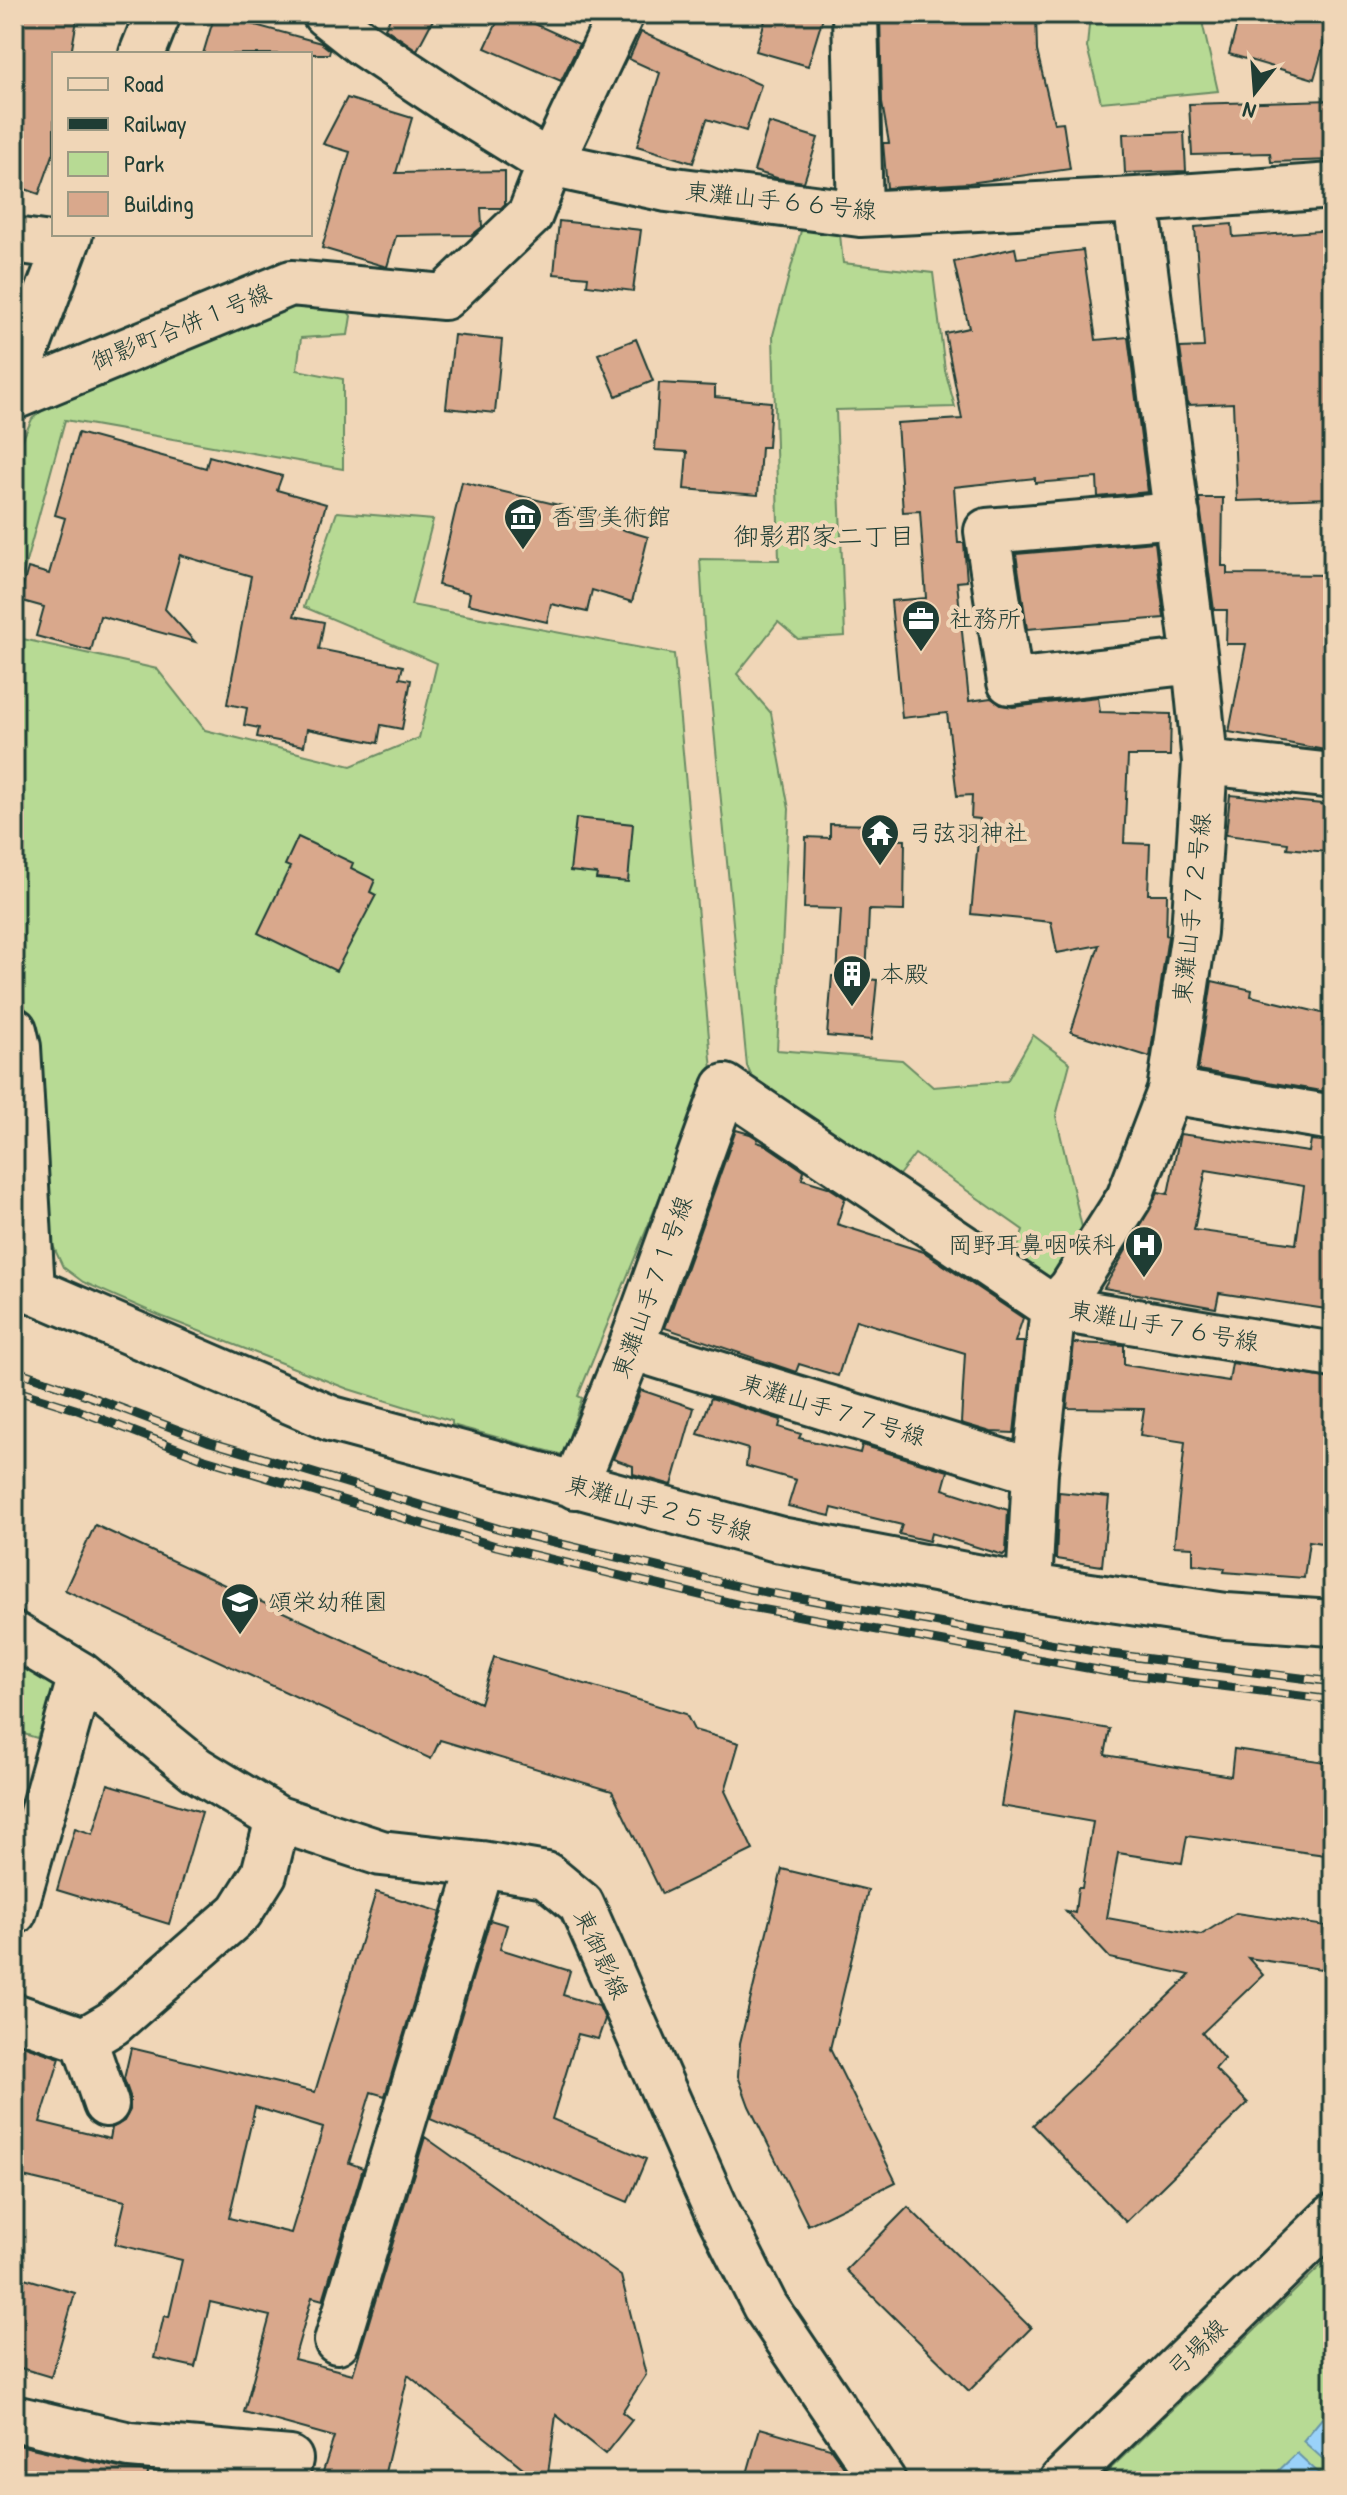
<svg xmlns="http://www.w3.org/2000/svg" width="1347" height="2495" font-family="'Patrick Hand','Klee One',sans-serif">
  <rect width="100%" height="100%" fill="#f0d6b7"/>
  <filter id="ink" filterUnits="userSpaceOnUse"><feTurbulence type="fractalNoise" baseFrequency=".0125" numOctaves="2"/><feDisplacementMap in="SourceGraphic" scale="16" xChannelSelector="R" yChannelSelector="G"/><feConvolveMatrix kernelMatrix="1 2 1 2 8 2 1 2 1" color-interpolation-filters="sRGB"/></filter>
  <g filter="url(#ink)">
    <!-- green -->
    <path fill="#b7da94" stroke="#6b8c64" stroke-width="2" d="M1090,14h114l-1,12 15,65 -117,11 -14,-55z
      M839,225l4,38 90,10 12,97 10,37 -119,3 9,226 -47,3 -20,-17 -41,52 34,39 18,96 -12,241 125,10 31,27 74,-6 26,-46 37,28 -14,53 28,120 -34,55 -38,-26 11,-35 -108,-76 -23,30 -134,-92 -11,-26 -43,-439 -4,-68 79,1 -6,-225 29,-108z
      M288,301l53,1 10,14 -3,19 -47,3 -4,32 46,9v90l-278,-49 -51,186v-148l18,-39 34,-28z
      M337,512l96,8 -22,85 263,49 38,416 -134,326 4,2 -19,57 -111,-30v-4l-104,-32 -185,-72 -80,-35 -20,-15 -14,-30 -16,-197 -19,-75v-328l143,32 48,61 146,36 68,-28 18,-75 -133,-56z
      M14,1652l45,32 -22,54 -23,-7z
      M1333,2254v227h-230v-5z"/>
    <!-- water -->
    <path fill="#9ad2f9" stroke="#6996aa" stroke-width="2" d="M1333,2405v63l-30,-27z
      M1297,2453l27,25 -2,3h-54z"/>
    <!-- building -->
    <path fill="#d9a88c" stroke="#1f3d34" stroke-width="2" fill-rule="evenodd" d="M14,14h64l-7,40h-17v98l-15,42 -25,-9z
      M215,14l106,29 9,7 -1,4h-126z
      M392,14h44l-19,36 -32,-22z
      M501,14h12l66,30 -18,37 -76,-33z
      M767,14h57l-16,52 -52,-15z
      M880,14h156l1,37 17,72 9,-1 7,47 -101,14 -82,5 -4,-45h6l-7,-40z
      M1240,14h93l-19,65 -85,-25z
      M641,32l120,53 -15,46 -39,-12 -14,44 -56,-17 23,-73 -31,-14z
      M347,98l65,20 -16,55 109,-2v33l-4,4h-20l1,19 -10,8 -76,1 -9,31 -65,-19 28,-96 -27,-8z
      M1333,100v60l-62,2 -1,-9 -78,2 -3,-51z
      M769,123l49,15 -14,44 -27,-4 -23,-7z
      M1184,132l2,39 -61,2 -2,-39z
      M559,221l82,9 -8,61 -46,-6 1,-8 -34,-3z
      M1232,224l1,13 100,-7v268l-96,3 -4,-98 -45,2 -8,-57 24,-1 -9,-120z
      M1015,248l2,10 66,-8 13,90 32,-3 20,155 -50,5 -1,-19 -62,5v-5l-81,9 4,56h6l3,38 -10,1 12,119 22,-3 10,7 12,2 85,-10 2,15 71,2 -1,42h-42l-4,87 26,1 -2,50h19l-1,41 2,1 -18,121 -79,-25 28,-87 -42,8 -6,-31 -80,-8 9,-95 -9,-1 1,-23 -15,1 -10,-83 -45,5 -11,-117 35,-3 -6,-87 -17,1 -6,-89 65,-4 -17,-86 24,-5 -15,-66z
      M454,335l48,5 -7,73 -49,-5z
      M636,339l17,42 -37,15 -18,-42z
      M659,383l56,3v11l56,5 -3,45h-7l-3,48 -74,-6 3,-37 -32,-2z
      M78,433l128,35 3,-12 73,20 -5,14 49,14 -32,112 30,6 -5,27 84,17 -3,12 11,2 -9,49 -21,-4 -3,18 -71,-14 -3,17 -47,-9 2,-9 -15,-3 3,-17 -20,-4 24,-128 -71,-21 -15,54 30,33 -95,-26 -9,35 -55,-15 8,-29 -25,-7 9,-32 21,6 16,-56 -10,-3z
      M462,482l147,35 -2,8 41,12 -16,65 -40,-12 -5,22 -36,-8 -4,18 -79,-18 2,-11 -32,-8z
      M1199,498h24l-1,68h5v8l106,1v131l-8,44 -96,-18 17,-88h-20l1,-34h-13z
      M1155,542l9,76 -137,11 -11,-75z
      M1230,795l102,10 -5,47 -40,-4 1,-5 -62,-8z
      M576,818l57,6 -5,58 -32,-3 1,-5 -27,-3z
      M830,824l50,1 -1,14 26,1 -1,71 -35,-1 -3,69 11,1 -6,60 -44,-4 5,-60h5l4,-67 -37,-1 2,-71 24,1z
      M298,837l55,26 -2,5 24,12 -5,12 6,3 -40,76 -78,-38 32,-66 -5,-2z
      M1212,981l40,9 -1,6 75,18 -3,12 10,1v66l-135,-23z
      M736,1130l14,4 8,5 -1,3 9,3 38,26 -2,8 26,8 17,11 -8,26 87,28 99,66 -8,24h9l-10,91 -23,-1 -30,-9 4,-70 -109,-33 -18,56 -39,-12 -3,8 -131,-44z
      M1180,1134l129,18 2,-12 22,2v168l-114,-17 -3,15 -112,-20 25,-43 8,2 4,-22 17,-33 10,2zM1206,1170l98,16 -8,58 -102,-14z
      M1074,1343l50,2v20l105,16 3,-18 101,16v166l-24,-4 -5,37 -80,-6 1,-4 -32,-4v-17l-19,-1 11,-104 -45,-7 4,-26 -77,-1z
      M641,1390l53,18 -22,77 -39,-11v-8l-20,-7z
      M711,1398l70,22 -2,7 22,7 -2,4 61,15 2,-8 86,26 -5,18 65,21 -2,42 -3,3 -72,-22 -2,8 -30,-7 3,-9 -70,-17 -2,8 -42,-10 8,-26 -50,-14 2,-17 -50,-15z
      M1059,1492l50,5 -7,69 -46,-7z
      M95,1525l385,178 14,-46 192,57 8,16 45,13 -14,48 28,59 -91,44 -50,-103 -172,-51 -9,19 -366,-169z
      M1016,1713l94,16 -5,26 126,21 3,-27 99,14v93l-146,-20 -5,27 -64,-10 -11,65 94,17 35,-22 97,14v31l-12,11 -73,-11 15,17 -61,58 22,26 -9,10 33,34 -122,119 -93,-97 157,-150 -80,-17 -44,-47 9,2 3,-25h4l11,-66 -92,-16z
      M108,1784l94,28 -33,112 -112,-34 18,-62 18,6z
      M782,1869l86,21 -38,159 66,133 -88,43 -59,-119 -11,-30 2,-33z
      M376,1892l65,20 -56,184 -14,-4 -22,71 14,5 -40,132 -11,-3 -18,62 59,15 72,-237 196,139 25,99 -24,37 10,8 -27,34 -49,-39 -9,66h-8l-131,-106 -25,106h-63l14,-44 -90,-25 26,-96 -60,-14 -15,65 -41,-9 10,-42 5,1 13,-57 -67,-16 10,-43 -102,-24 -2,6 -7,-1v-140l46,16 -20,64 70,17 2,-11 12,-7 6,-11v-14l-6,-17 7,-31 184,44zM255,2107l68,21 -32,105 -62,-15z
      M490,1920l17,5 -7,24 70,22 -7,24 36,11 6,13 -7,20 -20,-5 -26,85 94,40 -18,43 -198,-83z
      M908,2207l123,121 -62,63 -123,-121z
      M14,2275l61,18 -24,84 -37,-11z
      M760,2428l70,20 15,21 -3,12h-97z
      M14,2444l110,25 24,3 -1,9h-110l-23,-7z"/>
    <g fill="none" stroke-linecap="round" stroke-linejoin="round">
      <!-- minor casing -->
      <g stroke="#1f3d34" stroke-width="50">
        <path id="minor" d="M325,14l38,30 93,62 94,58 117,25 193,25 276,-14 197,-14
          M855,14l5,200
          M142,54l16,-40
          M14,240l51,7
          M14,383l56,-149
          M14,397l277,-114 153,14 86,-82 20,-51 71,-150
          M1177,515l-190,16 23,151 185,-21
          M1205,762l128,14
          M14,1030l4,17 14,243
          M1170,1091l163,27
          M14,1282l318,137 449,121 248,47 197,29 107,7
          M631,1347l404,125
          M575,1486l56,-139 94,-260 328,221 280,47
          M1029,1587l6,-115 18,-164 18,-19 58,-91 41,-107 24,-159 11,-170 -10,-101 -59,-461
          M14,1635l67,40 115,94 82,50 103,34 100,11 65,11 35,29 135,305 49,97 118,175
          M14,1912l67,-237
          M14,2016l70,24 29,-17 127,-111 24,-38 14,-55
          M84,2040l22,64
          M337,2341l144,-477
          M14,2418l116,27 160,14 -5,22
          M1062,2481l271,-264"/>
      </g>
      <!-- minor -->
      <use href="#minor" stroke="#f0d6b7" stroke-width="44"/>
      <!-- rail casing -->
      <g stroke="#1f3d34" stroke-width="9">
        <path id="rail" d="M14,1370l67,23 129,49 290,87 249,60 362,65 222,28
          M14,1390l61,19 130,50 291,87 249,60 364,66 224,28"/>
      </g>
      <!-- rail -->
      <use href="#rail" stroke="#f0d6b7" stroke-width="6" stroke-dasharray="18" stroke-linecap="butt"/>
    </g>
  </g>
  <!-- icons -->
  <defs>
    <g id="museum-pin" transform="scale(2)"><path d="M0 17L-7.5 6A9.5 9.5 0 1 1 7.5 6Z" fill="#1f3d34" stroke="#f0d6b7"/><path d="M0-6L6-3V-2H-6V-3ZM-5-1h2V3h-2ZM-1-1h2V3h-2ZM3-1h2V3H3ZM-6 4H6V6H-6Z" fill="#fff"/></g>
    <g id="office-pin" transform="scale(2)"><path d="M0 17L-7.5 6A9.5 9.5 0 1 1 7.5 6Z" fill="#1f3d34" stroke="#f0d6b7"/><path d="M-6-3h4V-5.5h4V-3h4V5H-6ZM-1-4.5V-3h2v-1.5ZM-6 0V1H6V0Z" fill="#fff"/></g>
    <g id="temple-pin" transform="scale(2)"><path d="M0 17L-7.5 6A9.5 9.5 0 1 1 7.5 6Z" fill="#1f3d34" stroke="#f0d6b7"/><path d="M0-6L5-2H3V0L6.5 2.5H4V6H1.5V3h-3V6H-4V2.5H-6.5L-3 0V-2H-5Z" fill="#fff"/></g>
    <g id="building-pin" transform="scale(2)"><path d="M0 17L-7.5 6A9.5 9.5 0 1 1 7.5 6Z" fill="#1f3d34" stroke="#f0d6b7"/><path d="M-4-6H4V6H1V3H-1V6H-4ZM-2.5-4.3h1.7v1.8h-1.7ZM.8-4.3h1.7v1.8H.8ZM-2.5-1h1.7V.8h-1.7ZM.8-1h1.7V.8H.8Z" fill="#fff"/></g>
    <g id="hospital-pin" transform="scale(2)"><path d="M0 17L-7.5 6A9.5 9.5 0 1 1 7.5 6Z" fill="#1f3d34" stroke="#f0d6b7"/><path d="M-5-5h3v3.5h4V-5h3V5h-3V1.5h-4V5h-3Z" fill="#fff"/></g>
    <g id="school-pin" transform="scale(2)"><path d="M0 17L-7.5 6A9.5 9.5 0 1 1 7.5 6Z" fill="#1f3d34" stroke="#f0d6b7"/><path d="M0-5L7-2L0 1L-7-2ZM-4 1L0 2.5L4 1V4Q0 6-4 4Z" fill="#fff"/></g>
  </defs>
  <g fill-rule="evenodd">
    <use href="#museum-pin" x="523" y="517"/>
    <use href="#office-pin" x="921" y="619"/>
    <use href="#temple-pin" x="880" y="833"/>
    <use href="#building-pin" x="852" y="974"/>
    <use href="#hospital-pin" x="1144" y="1245"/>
    <use href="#school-pin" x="240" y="1602"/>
  </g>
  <g text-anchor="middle" stroke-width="8" stroke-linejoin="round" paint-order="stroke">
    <!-- street labels -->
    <g font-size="24" fill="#1f3d34" stroke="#f0d6b7">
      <text transform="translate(781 201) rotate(6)" y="8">東灘山手６６号線</text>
      <text transform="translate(181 327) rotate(-22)" y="8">御影町合併１号線</text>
      <text transform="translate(1192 908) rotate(-84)" y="8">東灘山手７２号線</text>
      <text transform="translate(652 1287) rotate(-70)" y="8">東灘山手７１号線</text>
      <text transform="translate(1164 1326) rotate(10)" y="8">東灘山手７６号線</text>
      <text transform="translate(833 1410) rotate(17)" y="8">東灘山手７７号線</text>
      <text transform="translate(659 1508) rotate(15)" y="8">東灘山手２５号線</text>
      <text transform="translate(601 1954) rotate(65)" y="8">東御影線</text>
      <text transform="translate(1197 2348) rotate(-44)" y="8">弓場線</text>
    </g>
    <!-- poi labels -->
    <g font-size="24" fill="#1f3d34" stroke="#f0d6b7" text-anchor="start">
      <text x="551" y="525">香雪美術館</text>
      <text x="949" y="627">社務所</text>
      <text x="908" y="841">弓弦羽神社</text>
      <text x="880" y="982">本殿</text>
      <text x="1116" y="1253" text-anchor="end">岡野耳鼻咽喉科</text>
      <text x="268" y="1610">頌栄幼稚園</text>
    </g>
    <!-- neighbourhood labels -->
    <g font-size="26" fill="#1f3d34" stroke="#f0d6b7">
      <text x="824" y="545">御影郡家二丁目</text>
    </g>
  </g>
  <!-- margin -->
  <rect width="1347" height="2495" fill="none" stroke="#f0d6b7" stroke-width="48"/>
  <rect x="24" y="24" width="1299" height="2447" fill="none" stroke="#1f3d34" stroke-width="3" filter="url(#ink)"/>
  <!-- legend -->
  <rect x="52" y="52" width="260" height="184" fill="#f0d6b7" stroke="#9c9983" stroke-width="2"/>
  <rect x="68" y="78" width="40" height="12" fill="#f0d6b7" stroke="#9c9983" stroke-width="2"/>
  <text x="124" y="92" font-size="24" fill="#1f3d34">Road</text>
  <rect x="68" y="118" width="40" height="12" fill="#1f3d34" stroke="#9c9983" stroke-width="2"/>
  <text x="124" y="132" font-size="24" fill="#1f3d34">Railway</text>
  <rect x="68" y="152" width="40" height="24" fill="#b7da94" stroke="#9c9983" stroke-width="2"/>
  <text x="124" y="172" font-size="24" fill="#1f3d34">Park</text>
  <rect x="68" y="192" width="40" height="24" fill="#d9a88c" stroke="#9c9983" stroke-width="2"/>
  <text x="124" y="212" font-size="24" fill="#1f3d34">Building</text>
  <!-- north arrow -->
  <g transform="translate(1255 92) rotate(197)" stroke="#f0d6b7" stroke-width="6" paint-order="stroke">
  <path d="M0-6L14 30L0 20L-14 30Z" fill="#1f3d34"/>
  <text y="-12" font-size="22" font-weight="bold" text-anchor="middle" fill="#1f3d34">N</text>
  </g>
</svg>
